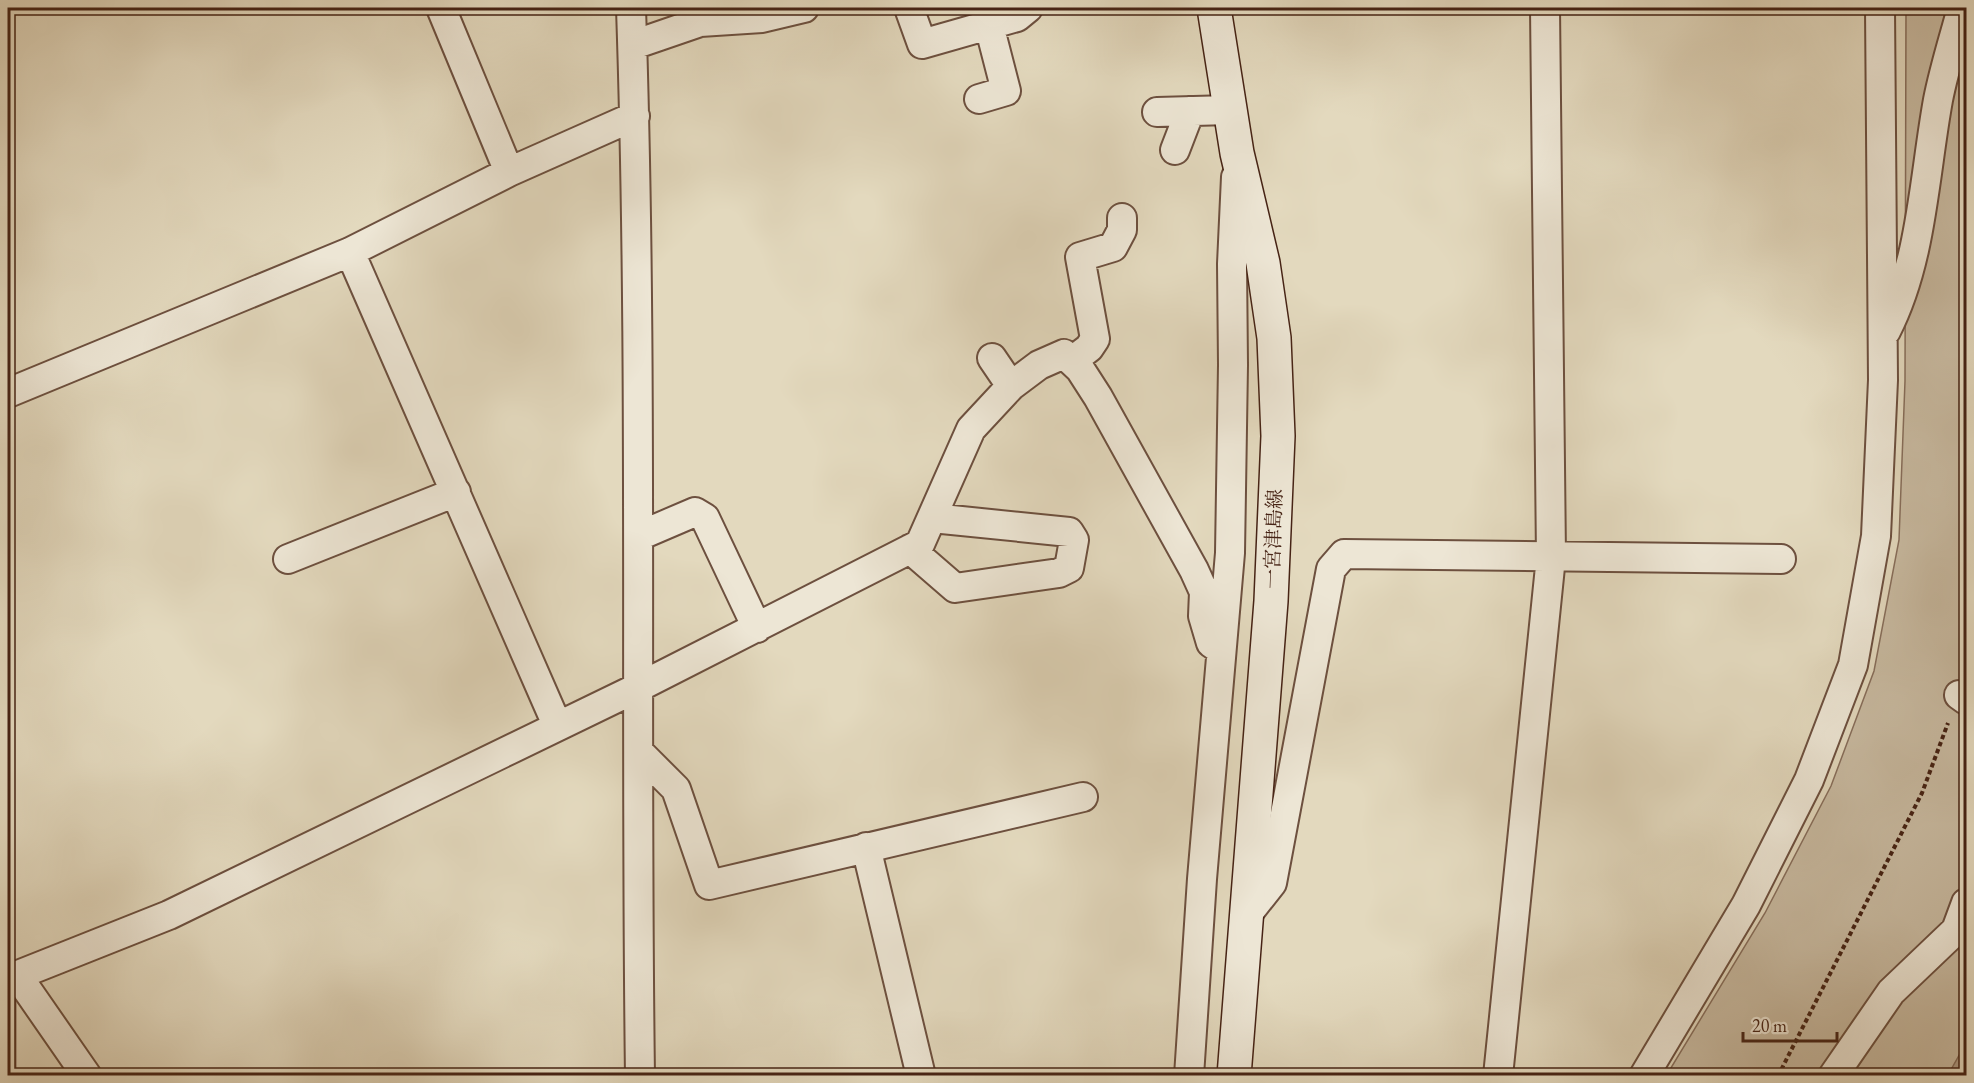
<svg xmlns="http://www.w3.org/2000/svg" width="1974" height="1083" font-family="'EB Garamond','Noto Serif JP',serif">
  <rect width="100%" height="100%" fill="#e3d9be"/>
  <filter id="stains"><feTurbulence type="fractalNoise" baseFrequency=".00333" numOctaves="4"/><feColorMatrix values="0 0 0 0 .2 0 0 0 0 .09 0 0 0 0 .02 0 0 0 .5 -.17"/></filter>
  <radialGradient id="worn" r=".72"><stop offset=".6" stop-color="#630" stop-opacity="0"/><stop offset="1" stop-color="#630" stop-opacity=".3"/></radialGradient>
  <!-- green -->
  <path fill="#c8baa1" stroke="#876e5b" stroke-width="1.5" d="M1906,8h60v1067l-300,1 99,-163 66,-127 43,-115 25,-131 6,-159z"/>
  <!-- water -->
  <path fill="#ae9b85" stroke="#846b58" stroke-width="1.5" d="M1966,1043v32h-18z"/>
  <g fill="none" stroke-linecap="round" stroke-linejoin="round">
    <!-- stream -->
    <path stroke="#846b58" stroke-width="9" d="M12,1076v-79"/>
    <!-- minor casing -->
    <g stroke="#6d503f" stroke-width="32">
      <path id="minor" d="M441,8l68,164
        M631,8c12,355 4,712 9,1068
        M909,8l13,36 95,-27 11,-9
        M633,45l67,-23 62,-4 42,-10
        M979,99l27,-8 -17,-66
        M1157,112l73,-2
        M1175,150l15,-39
        M350,252l207,473
        M1886,331c36,-70 38,-154 52,-231 6,-31 16,-62 24,-92
        M992,358l19,28
        M1072,361l17,-13 6,-9 -15,-82 33,-10 9,-17v-12
        M8,393l342,-141 159,-80 126,-56
        M639,536l56,-24 10,6 52,110
        M910,549l45,39 104,-15 10,-5 5,-28 -5,-8 -137,-14
        M288,559l168,-67
        M1959,695l7,5
        M639,752l37,37 33,96 374,-88
        M866,847l55,229
        M1246,916l26,-33 59,-314 13,-15 437,5
        M17,975l70,101
        M8,979l161,-64 470,-228 281,-143 51,-115 40,-43 28,-21 25,-11 16,15 18,28 96,173 10,22 -1,24 8,27 10,7
        M1189,1076l13,-197 28,-326 3,-188 -1,-101 4,-87
        M1498,1076l53,-519 -6,-549
        M1644,1076l102,-171 63,-125 44,-115 23,-129 7,-156 -3,-372
        M1833,1076l58,-84 65,-62 10,-27"/>
    </g>
    <!-- secondary casing -->
    <g stroke="#462315" stroke-width="36">
      <path id="secondary" d="M1214,8l23,145 26,110 11,75 4,98 -7,165 -37,475"/>
    </g>
    <!-- path -->
    <path stroke="#462315" stroke-width="4" stroke-dasharray="4.5 3" stroke-linecap="butt" d="M1778,1076l144,-283 26,-70"/>
    <!-- minor -->
    <use href="#minor" stroke="#ede6d5" stroke-width="28"/>
    <!-- secondary -->
    <use href="#secondary" stroke="#ede6d5" stroke-width="33"/>
  </g>
  <g text-anchor="middle" stroke-width="4.5" stroke-linejoin="round" paint-order="stroke">
    <!-- street labels -->
    <g font-size="20" fill="#462315" stroke="#ede6d5">
      <text transform="translate(1273 539) rotate(-88)" y="7">一宮津島線</text>
    </g>
  </g>
  <!-- margin -->
  <rect width="1974" height="1083" fill="none" stroke="#e3d9be" stroke-width="30"/>
  <rect x="9" y="9" width="1956" height="1065" fill="none" stroke="#462315" stroke-width="3"/>
  <rect x="15" y="15" width="1944" height="1053" fill="none" stroke="#462315" stroke-width="1.5"/>
  <!-- scale -->
  <path d="M1743 1032v9h94v-9" fill="none" stroke="#462315" stroke-width="3"/>
  <text x="1752" y="1032" font-size="18" fill="#462315" stroke="#ede6d5" stroke-width="4.5" paint-order="stroke">20 m</text>
  <rect width="100%" height="100%" filter="url(#stains)"/>
  <rect width="100%" height="100%" fill="url(#worn)"/>
</svg>
